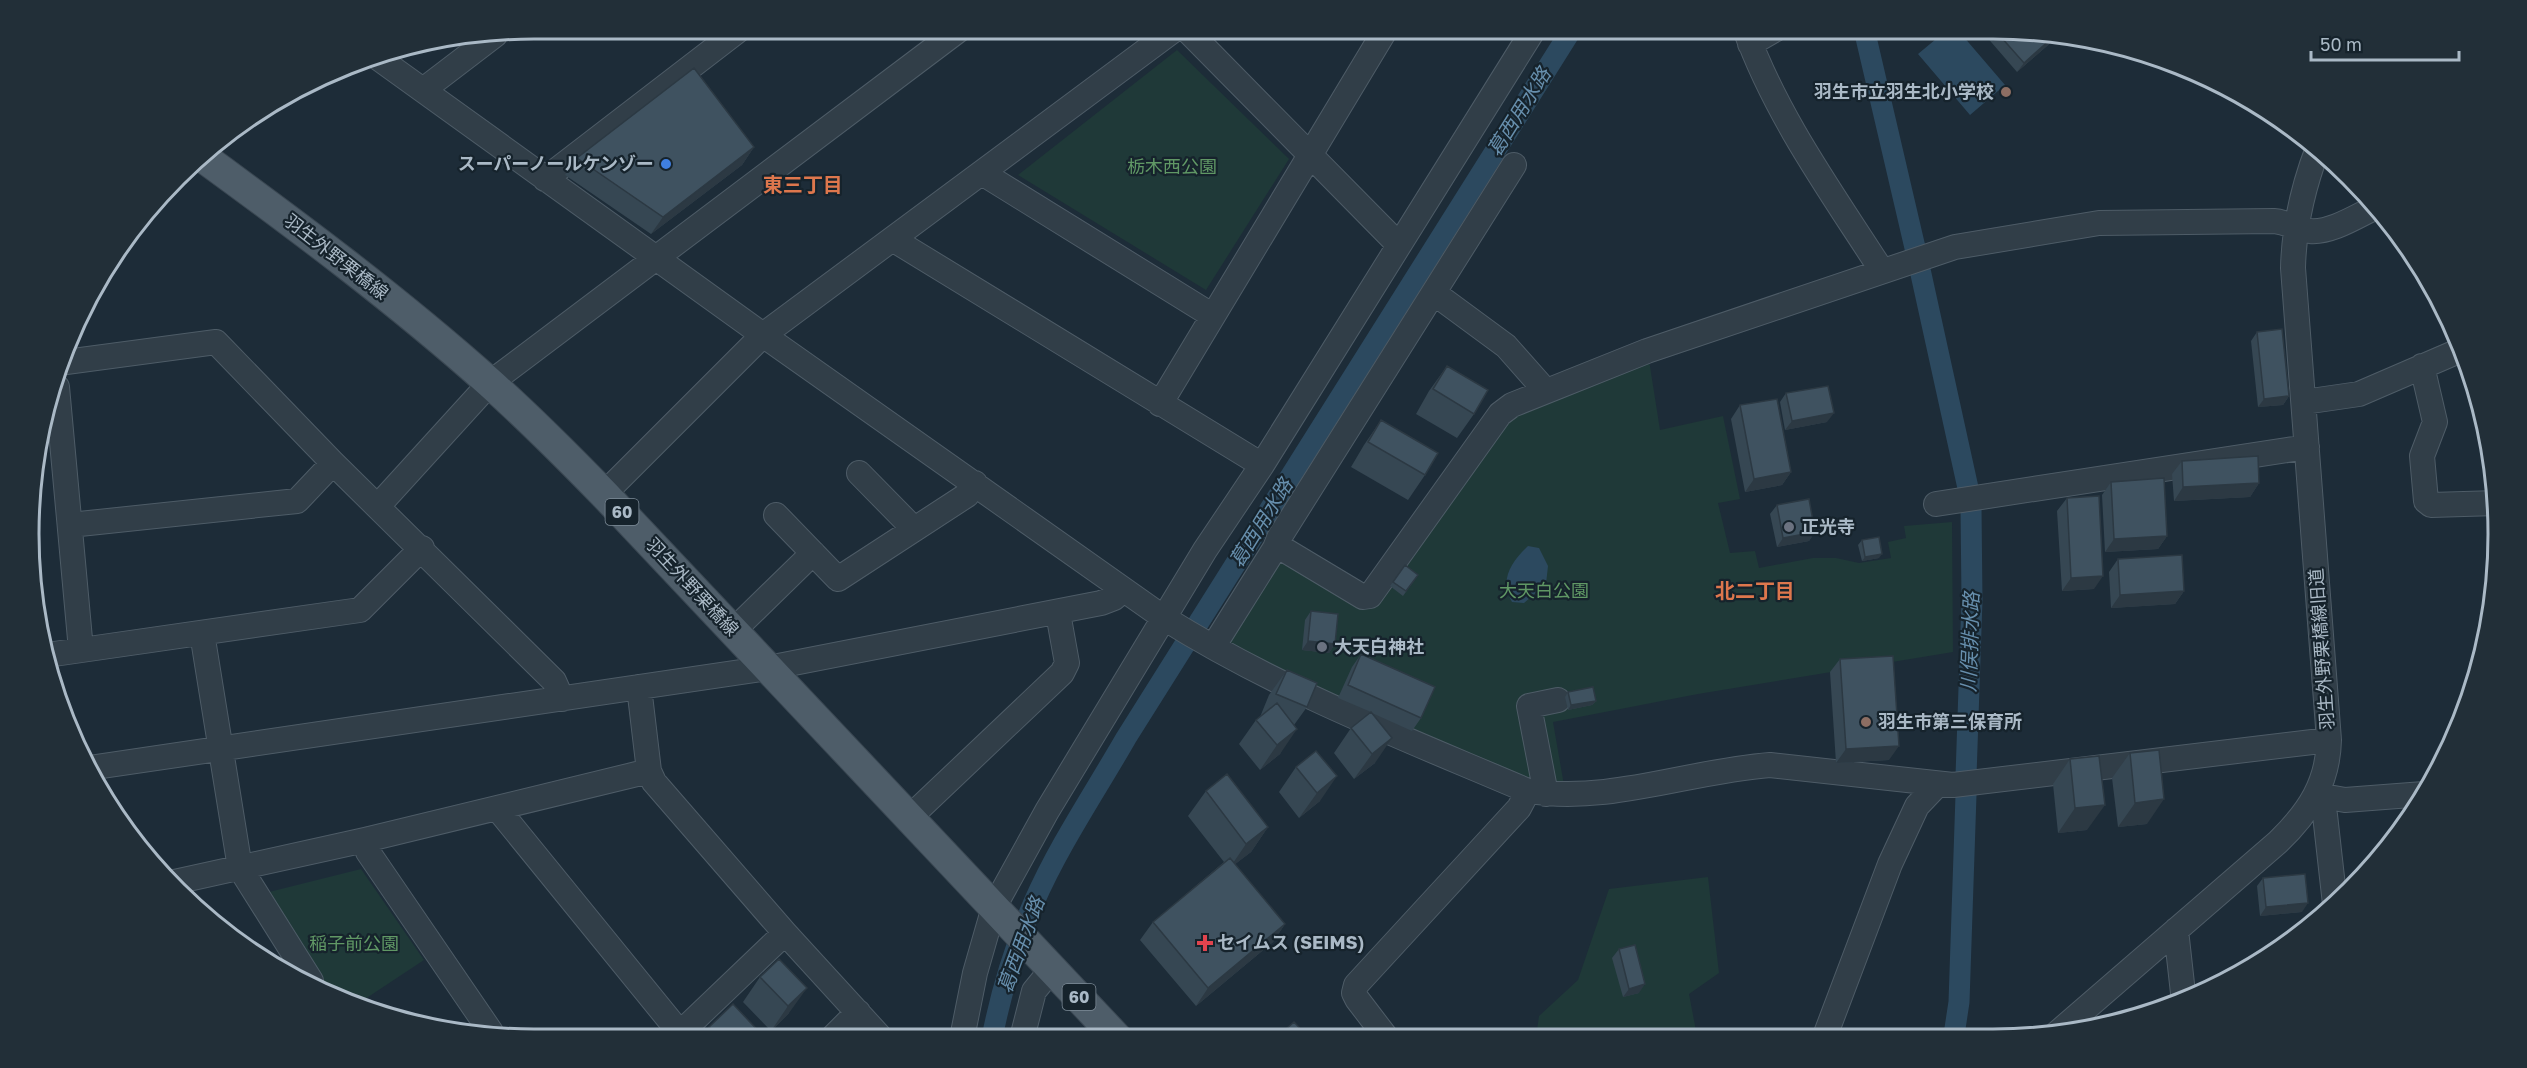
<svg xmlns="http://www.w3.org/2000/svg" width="2527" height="1068" font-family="'Golos Text','Noto Sans JP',sans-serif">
  <rect width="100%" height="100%" fill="#1d2c38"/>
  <!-- green -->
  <path fill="#1f3938" d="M1177,50l112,109 -83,131 -188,-115z
    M1649,360l11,70 63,-14 17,83 -22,4 12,50 25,-2 4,17 54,-10h23l23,5 32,-5 -3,-16 18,-4 -2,-12 48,-4 1,130 -255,42 -145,28 12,69 -29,-3 -307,-140 -3,-10 50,-81 90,47 150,-195z
    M361,869l63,91 -68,45 -32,-18 -59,-94z
    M1708,877l11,96 -30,21 8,42 -161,1 3,-21 39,-36 31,-91z"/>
  <!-- water -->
  <path fill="#2c495f" d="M1948,29h9l48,56 -35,30 -52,-61z
    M1528,546l11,2 9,18 -2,18 -22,19 -12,-1c-13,-22 -1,-40 16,-56z"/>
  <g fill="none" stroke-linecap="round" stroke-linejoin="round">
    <!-- canal -->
    <path stroke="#2c495f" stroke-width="21" d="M1864,29l52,223
      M1919,265l49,223
      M1966,776l6,-176 -1,-92
      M1954,1035l5,-33 7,-207
      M992,1038c9,-46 23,-92 42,-136 25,-57 61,-110 92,-164l446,-709"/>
    <!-- minor casing -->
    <g stroke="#4e5c67" stroke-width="26">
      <path id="minor" d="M1186,29l212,215
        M1745,29c31,87 87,164 137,242
        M1750,44l26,-15
        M374,55l389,280 401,283c115,72 240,120 364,173 82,13 161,-20 242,-26l183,20 376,-45
        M423,90l72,-55
        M982,173l231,143
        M545,179l195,-150
        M894,240l368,225
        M1434,293l72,53 39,44
        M66,362l150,-20 117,121 221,218 8,18
        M2422,366l13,56 -13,34 4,45 5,4 66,-2
        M57,387l24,263
        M2304,402l55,-8 102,-44
        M1160,404l226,-375
        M859,473l55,56
        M604,494l159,-159 412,-306
        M1936,504l371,-57
        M378,506l112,-123 470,-354
        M776,515l62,64 129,-84 8,-12
        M70,525l227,-24 36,-38
        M1275,548l8,1 80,48 7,-1 130,-182 12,-9 135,-54 308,-104 144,-24 175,-2c13,1 23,8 36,10 21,2 47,-15 66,-24
        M733,631l80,-78
        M202,633l38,235 71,113
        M1213,647l62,-99 4,-10 235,-373
        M47,655l313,-45 62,-62
        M639,687l10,84 5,11 131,151 97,106
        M89,768l679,-100 333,-65 13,-5 9,-8
        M1546,794l-17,-88 29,-6
        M2317,795l8,20 10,89
        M2317,795l28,5 79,-6
        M497,808l183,225
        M909,818l153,-145 5,-10 -9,-50
        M365,840l3,12 123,180
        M170,883l195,-43 284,-69
        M2176,930l8,72
        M2055,1035l223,-193c31,-30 50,-59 51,-102l-36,-472c1,-42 10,-81 25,-120
        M1825,1036l65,-172 27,-58 20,-21
        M1386,1037l-29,-38 -3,-6 2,-8 163,-177 9,-17
        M962,1038l13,-65 19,-66 53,-96 158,-261 57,-85 272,-436
        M1022,1038l12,-47 18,-22
        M674,1039l111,-106
        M831,1039l27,-27"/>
    </g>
    <!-- major casing -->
    <g stroke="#3a4752" stroke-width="32">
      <path id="major" d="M200,155c99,72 198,146 290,228 39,35 77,73 114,111l513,544"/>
    </g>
    <!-- minor -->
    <use href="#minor" stroke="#313e48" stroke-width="24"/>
    <!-- major -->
    <use href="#major" stroke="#4e5d69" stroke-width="30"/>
  </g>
  <!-- wall -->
  <path fill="#364753" d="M1979,28h14l62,11 -38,33z
    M754,147l-12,18 -91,69 -86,-59 12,-17z
    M2257,332l32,64 -6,9 -25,2 -7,-66z
    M1447,366l27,48 -17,24 -41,-24 13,-23z
    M1786,393l41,29 -42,8 -5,-28z
    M1740,405l51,67 -9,13 -37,7 -14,-73z
    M1381,420l44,55 -17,25 -57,-33 13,-22z
    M2182,461l77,22 -9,14 -76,4 -2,-27z
    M2111,482l56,54 -9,13 -53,3 -3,-57z
    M2067,498l27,91 -32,2 -5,-80z
    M1777,505l38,27 -6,9 -32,6 -7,-33z
    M1862,540l17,18 -17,3 -4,-16z
    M2118,559l66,32 -9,13 -64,4 -2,-36z
    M1405,565l13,10 -15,21 -13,-10z
    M1311,611l24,33 -6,9 -27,-3 3,-30z
    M1361,654l60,64 -9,13 -40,-18 3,50 -21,16 -20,-26 17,-25 20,-16 -33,-14 14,-31z
    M1840,659l49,101 -53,3 -6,-91z
    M1287,670l20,37 -13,18 -14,29 -20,16 -21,-26 17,-24 4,-3 9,-22z
    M1568,692l28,9 -4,4 -24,5 -3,-13z
    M1316,751l4,50 -21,17 -20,-26 17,-25z
    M2130,753l17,71 -29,3 -6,-49z
    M2070,759l17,71 -29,3 -5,-49z
    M1206,791l62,36 -17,25 -16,12 50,60 -12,18 -77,64 -56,-66 13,-18 71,-60 -36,-46z
    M2263,878l39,34 -42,4 -3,-30z
    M1619,949l20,44 -16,4 -11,-39z
    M779,959l10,54 -18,18 -28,-29 17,-25z
    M709,1027l57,12h-66z"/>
  <!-- shaded-wall -->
  <path fill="#2c3943" d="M2052,38l3,1 -38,33 7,-9z
    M754,147l-12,18 -91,69 12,-17z
    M2289,396l-6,9 -25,2 6,-8z
    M1834,413l-7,9 -42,8 7,-9z
    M1791,472l-9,13 -37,7 9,-13z
    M2259,483l-9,14 -76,4 9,-14z
    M1815,532l-6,9 -32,6 6,-9z
    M2167,536l-9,13 -53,3 9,-13z
    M1882,554l-3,4 -17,3 3,-4z
    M2103,576l-9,13 -32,2 9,-13z
    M2184,591l-9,13 -64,4 9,-13z
    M1308,641l27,3 -6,9 -27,-3z
    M1596,701l-4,4 -24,5 3,-5z
    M1297,729l-17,25 -20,16 17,-25z
    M1392,738l-17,25 -21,16 18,-25z
    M1899,746l-10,14 -53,3 10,-14z
    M1337,776l-17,25 -21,17 18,-25z
    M2164,799l-17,25 -29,3 17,-24z
    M2105,805l-18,25 -29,3 17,-25z
    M1268,827l-17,25 -22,17 17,-25z
    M2308,903l-6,9 -42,4 6,-9z
    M1285,924l-12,18 -77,64 12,-18z
    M1645,984l-6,9 -16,4 6,-8z
    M807,988l-18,25 -18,18 17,-25z"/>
  <!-- building -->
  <path fill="#3f5260" stroke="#2c3943" stroke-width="1.5" d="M1993,28l59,10 -28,25z
    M694,68l60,79 -91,70 -86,-59z
    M2282,329l7,67 -25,3 -7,-67z
    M1447,366l41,24 -14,24 -41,-25z
    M1828,386l6,27 -42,8 -6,-28z
    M1777,399l14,73 -37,7 -14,-74z
    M1381,420l57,33 -13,22 -57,-33z
    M2258,456l1,27 -76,4 -1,-26z
    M2164,478l3,58 -53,3 -3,-57z
    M2099,496l4,80 -32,2 -4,-80z
    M1809,499l6,33 -32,6 -6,-33z
    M1879,537l3,17 -17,3 -3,-17z
    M2182,555l2,36 -64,4 -2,-36z
    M1405,565l13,10 -12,16 -13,-9z
    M1311,611l27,3 -3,30 -27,-3z
    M1361,654l74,33 -14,31 -73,-33z
    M1893,656l6,90 -53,3 -6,-90z
    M1287,670l30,13 -10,24 -31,-13z
    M1593,687l3,14 -25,4 -3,-13z
    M1277,703l20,26 -20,16 -21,-25z
    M1371,712l21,26 -20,16 -21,-26z
    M2159,750l5,49 -29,4 -5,-50z
    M1316,751l21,25 -20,17 -21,-26z
    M2099,756l6,49 -30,3 -5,-49z
    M1227,774l41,53 -22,17 -40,-53z
    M1230,858l55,66 -77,64 -55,-66z
    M2305,874l3,29 -42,4 -3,-29z
    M1635,945l10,39 -16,5 -10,-40z
    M779,959l28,29 -19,18 -28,-29z
    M733,1004l33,35h-46l-11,-12z
    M1294,1022l14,15h-31z"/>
  <!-- markers -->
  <g fill="#8d6e63" stroke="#16232c" stroke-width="2">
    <circle cx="2006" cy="92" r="6"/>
    <circle cx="1866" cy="722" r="6"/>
  </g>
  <circle fill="#3f7fe0" stroke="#16232c" stroke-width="2" cx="666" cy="164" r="6"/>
  <g fill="#6b7280" stroke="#16232c" stroke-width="2">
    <circle cx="1789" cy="527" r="6"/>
    <circle cx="1322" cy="647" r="6"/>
  </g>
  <path fill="#e0444e" stroke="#16232c" stroke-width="2" d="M1202 934h6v6h6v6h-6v6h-6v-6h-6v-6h6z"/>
  <g text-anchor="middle" stroke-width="4.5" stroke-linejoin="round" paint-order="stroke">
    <!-- shield labels -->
    <g fill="#16232c" stroke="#7e8c98" stroke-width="1.5">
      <rect x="605.5" y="499" width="33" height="26" rx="4.5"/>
      <rect x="1062.5" y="984" width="33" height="26" rx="4.5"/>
    </g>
    <g font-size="16" font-weight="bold" fill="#aab9c6">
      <text x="622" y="518">60</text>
      <text x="1079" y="1003">60</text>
    </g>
    <!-- poi labels -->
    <g font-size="18" font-weight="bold" fill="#aab9c6" stroke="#16232c" text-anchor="start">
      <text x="1994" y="98" text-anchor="end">羽生市立羽生北小学校</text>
      <text x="654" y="170" text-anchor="end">スーパーノールケンゾー</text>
      <text x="1801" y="533">正光寺</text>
      <text x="1334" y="653">大天白神社</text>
      <text x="1878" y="728">羽生市第三保育所</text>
      <text x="1217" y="949">セイムス (SEIMS)</text>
    </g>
    <!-- park labels -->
    <g font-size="18" fill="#609865" stroke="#16232c">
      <text x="1172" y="173">栃木西公園</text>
      <text x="1544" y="597">大天白公園</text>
      <text x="354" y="950">稲子前公園</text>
    </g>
    <!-- street labels -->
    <g font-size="18" fill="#aab9c6" stroke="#16232c">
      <text transform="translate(336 257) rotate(38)" y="6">羽生外野栗橋線</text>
      <text transform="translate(692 587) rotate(47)" y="6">羽生外野栗橋線</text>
      <text transform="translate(2322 649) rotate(-94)" y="6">羽生外野栗橋線旧道</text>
    </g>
    <!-- water labels -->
    <g font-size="20" font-style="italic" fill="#678fad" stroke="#16232c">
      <text transform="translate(1519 112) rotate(-58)" y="7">葛西用水路</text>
      <text transform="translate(1261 523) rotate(-58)" y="7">葛西用水路</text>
      <text transform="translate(1970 642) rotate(-88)" y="7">川俣排水路</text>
      <text transform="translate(1021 945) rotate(-70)" y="7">葛西用水路</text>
    </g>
    <!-- neighbourhood labels -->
    <g font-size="20" font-weight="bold" fill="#de774d" stroke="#16232c">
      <text x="803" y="192">東三丁目</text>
      <text x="1755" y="598">北二丁目</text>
    </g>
  </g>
  <!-- crop -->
  <path d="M0 0H2527V1068H0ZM534 39H1993A495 495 0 0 1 2488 534V534A495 495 0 0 1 1993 1029H534A495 495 0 0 1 39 534V534A495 495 0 0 1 534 39Z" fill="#222f38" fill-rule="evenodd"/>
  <path fill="none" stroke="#aab9c6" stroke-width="3" d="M534 39H1993A495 495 0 0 1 2488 534V534A495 495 0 0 1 1993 1029H534A495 495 0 0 1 39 534V534A495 495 0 0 1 534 39Z"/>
  <!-- scale -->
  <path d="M2311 51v9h148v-9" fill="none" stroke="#aab9c6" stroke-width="3"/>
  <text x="2320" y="51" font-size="18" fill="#aab9c6" stroke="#16232c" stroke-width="4.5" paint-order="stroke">50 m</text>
</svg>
